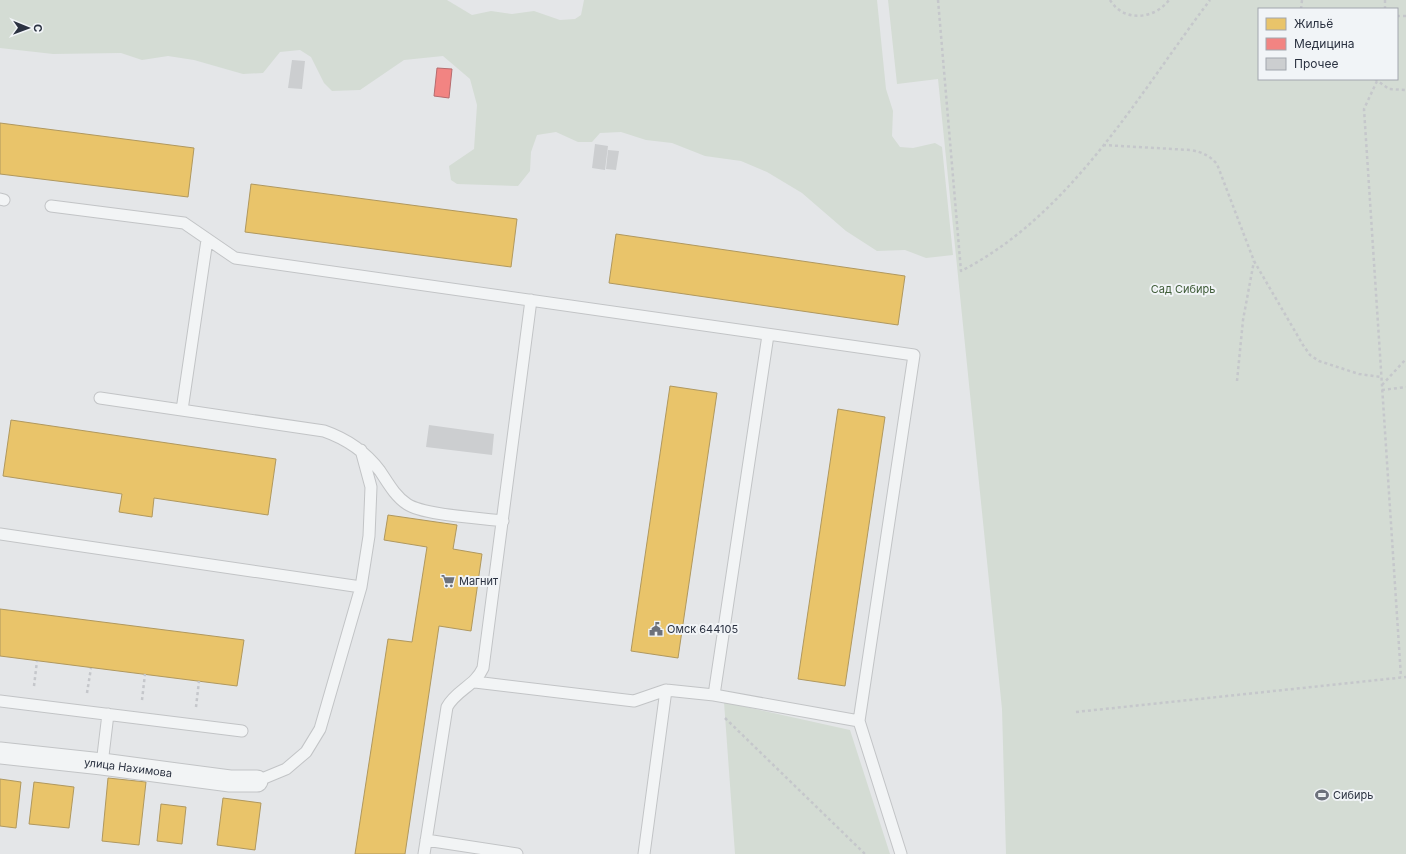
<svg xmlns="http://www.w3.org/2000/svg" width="1406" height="854" font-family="Inter,sans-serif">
  <rect width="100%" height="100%" fill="#e4e6e8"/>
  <!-- green -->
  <path fill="#d4dcd4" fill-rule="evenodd" d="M0,0h447l25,15 19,-4 21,3 22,-3 26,9 15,-1 6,-4 3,-15h293l9,89 7,22 -1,25 8,11 13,1 22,-5 7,4 11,108 -27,3 -21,-8 -28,1 -31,-20 -44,-38 -35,-21 -26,-11 -36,-5 -33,-13 -26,-3 -25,-8 -21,1 -8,9h-14l-22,-10 -19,3 -6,17 -1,19 -12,15 -61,-2 -6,-4 -2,-14 25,-17 3,-44 -7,-26 -27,-23 -39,4 -44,30 -28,1 -8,-8 -13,-26 -11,-7 -20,2 -17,21 -20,1 -49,-14 -26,-4 -26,4 -21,-7 -68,1 -53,-6z
    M888,0h518v854h-400l-4,-145 -64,-630 -41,5zM1259,9h138v70h-138z
    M724,702l126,28 40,124h-155z"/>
  <!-- homes -->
  <path fill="#e9c46a" stroke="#b0985e" d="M0,123l194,25 -6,49 -188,-23z
    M251,184l266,35 -6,48 -266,-35z
    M616,234l289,42 -7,49 -289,-42z
    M670,386l47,7 -39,265 -47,-7z
    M838,409l47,8 -40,269 -47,-7z
    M11,420l265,39 -8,56 -114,-17 -2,19 -33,-5 3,-18 -119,-18z
    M388,515l69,10 -4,24 29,5 -11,77 -32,-5 -34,228h-50l33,-215 24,3 15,-95 -43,-7z
    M0,609l244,31 -7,46 -237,-30z
    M108,778l38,4 -7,63 -37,-4z
    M0,779l21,3 -5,46 -16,-2z
    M34,782l40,5 -5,41 -40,-4z
    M223,798l38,5 -6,47 -38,-5z
    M161,804l25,3 -4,37 -25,-3z"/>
  <!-- health -->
  <path fill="#f28482" stroke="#b66b6e" d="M437,68l15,1 -3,29 -15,-2z"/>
  <!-- building -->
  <path fill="#ccced0" d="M292,60l13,1 -3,28 -14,-1z
    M595,144l13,2 -3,24 -13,-2z
    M608,150l11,1 -3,19 -10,-1z
    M429,425l65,9 -2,21 -66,-8z"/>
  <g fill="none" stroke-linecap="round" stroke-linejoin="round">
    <!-- service casing -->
    <g stroke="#c2c4c6" stroke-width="13">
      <path id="service" d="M0,199l4,1
        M51,206l133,17 51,35 679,97 -55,366 42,133
        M100,398l224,33c23,8 41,20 56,40 8,12 15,25 27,33 16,11 74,14 96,17
        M182,410l25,-170
        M0,534l361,53
        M475,682l159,19 32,-11 48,5 145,26
        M714,695l54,-360
        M0,701l242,30
        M102,764l6,-50
        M257,781l29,-12 20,-17 14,-23 41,-142 8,-51 2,-49 -10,-37
        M426,840l91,14
        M424,854l23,-147c9,-17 28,-21 36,-39l48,-368
        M644,854l22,-164"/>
    </g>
    <!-- minor casing -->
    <g stroke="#c2c4c6" stroke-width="23">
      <g id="minor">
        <path id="s1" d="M0,753l102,11 128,17h27"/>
      </g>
    </g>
    <!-- path -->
    <path stroke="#c5c7cb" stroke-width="2.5" stroke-dasharray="3 3" stroke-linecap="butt" d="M938,0l23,271c110,-56 177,-176 249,-271
      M1110,0c14,23 45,19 59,0
      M1385,0v9
      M1301,9l1,-9
      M1397,16h9
      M1375,79l14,10 17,1
      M1377,81l-13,28 37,568
      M1103,145l87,5c12,2 19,5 27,14l37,97 49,84 7,10 9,6 40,13 22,3
      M1237,381l6,-61 11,-59
      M1382,385l24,-26
      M1382,390l24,-3
      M34,686l3,-25
      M87,693l4,-25
      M142,700l3,-26
      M196,707l3,-26
      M1076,712l330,-35
      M725,718l140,136"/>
    <!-- service -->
    <use href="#service" stroke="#f2f4f5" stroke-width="11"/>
    <!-- minor -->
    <use href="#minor" stroke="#f2f4f5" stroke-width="21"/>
  </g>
  <!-- icons -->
  <defs>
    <g id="supermarket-bare" transform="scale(1.08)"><path d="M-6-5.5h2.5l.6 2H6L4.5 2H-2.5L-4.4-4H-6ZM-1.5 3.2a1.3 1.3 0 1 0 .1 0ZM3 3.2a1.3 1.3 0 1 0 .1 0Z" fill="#6c717b" stroke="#f1f4f7" stroke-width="2.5" paint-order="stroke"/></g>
    <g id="civic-bare" transform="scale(1.08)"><path d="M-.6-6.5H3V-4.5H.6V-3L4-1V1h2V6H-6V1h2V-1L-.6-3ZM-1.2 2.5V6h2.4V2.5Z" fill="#6c717b" stroke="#f1f4f7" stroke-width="2.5" paint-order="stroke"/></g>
    <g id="stadium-bare" transform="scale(1.08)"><path d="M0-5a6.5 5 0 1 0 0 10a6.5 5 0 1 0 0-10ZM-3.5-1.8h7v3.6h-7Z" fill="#6c717b" stroke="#f1f4f7" stroke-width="2.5" paint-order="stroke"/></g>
  </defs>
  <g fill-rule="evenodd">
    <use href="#supermarket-bare" x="448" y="581"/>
    <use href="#civic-bare" x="656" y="629"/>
    <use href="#stadium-bare" x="1322" y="795"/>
  </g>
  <g text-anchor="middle" stroke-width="4" stroke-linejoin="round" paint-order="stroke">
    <!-- park labels -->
    <g font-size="11" fill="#3f5c38" stroke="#f1f4f7">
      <text x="1183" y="293">Сад Сибирь</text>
    </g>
    <!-- poi labels -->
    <g font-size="11" fill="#2b3241" stroke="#f1f4f7" text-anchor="start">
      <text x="459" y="585">Магнит</text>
      <text x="667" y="633">Омск 644105</text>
      <text x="1333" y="799">Сибирь</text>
    </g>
    <!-- street labels -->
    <g font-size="11" fill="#2b3241" stroke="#f1f4f7">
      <text dy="4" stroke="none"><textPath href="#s1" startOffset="129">улица Нахимова</textPath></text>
    </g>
  </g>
  <!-- legend -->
  <rect x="1258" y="8" width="140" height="72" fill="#f1f4f7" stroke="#a2a6ae"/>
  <rect x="1266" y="18" width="20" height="12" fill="#e9c46a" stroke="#a2a6ae"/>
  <text x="1294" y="28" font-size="12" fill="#2b3241">Жильё</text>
  <rect x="1266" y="38" width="20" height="12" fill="#f28482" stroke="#a2a6ae"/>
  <text x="1294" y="48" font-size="12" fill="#2b3241">Медицина</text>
  <rect x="1266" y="58" width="20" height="12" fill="#ccced0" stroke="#a2a6ae"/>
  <text x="1294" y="68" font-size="12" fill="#2b3241">Прочее</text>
  <!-- north arrow -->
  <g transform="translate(28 28) rotate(91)" stroke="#f1f4f7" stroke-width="3" paint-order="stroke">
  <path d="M0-3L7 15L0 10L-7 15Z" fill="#2b3241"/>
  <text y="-6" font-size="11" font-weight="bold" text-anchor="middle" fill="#2b3241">С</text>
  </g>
</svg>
